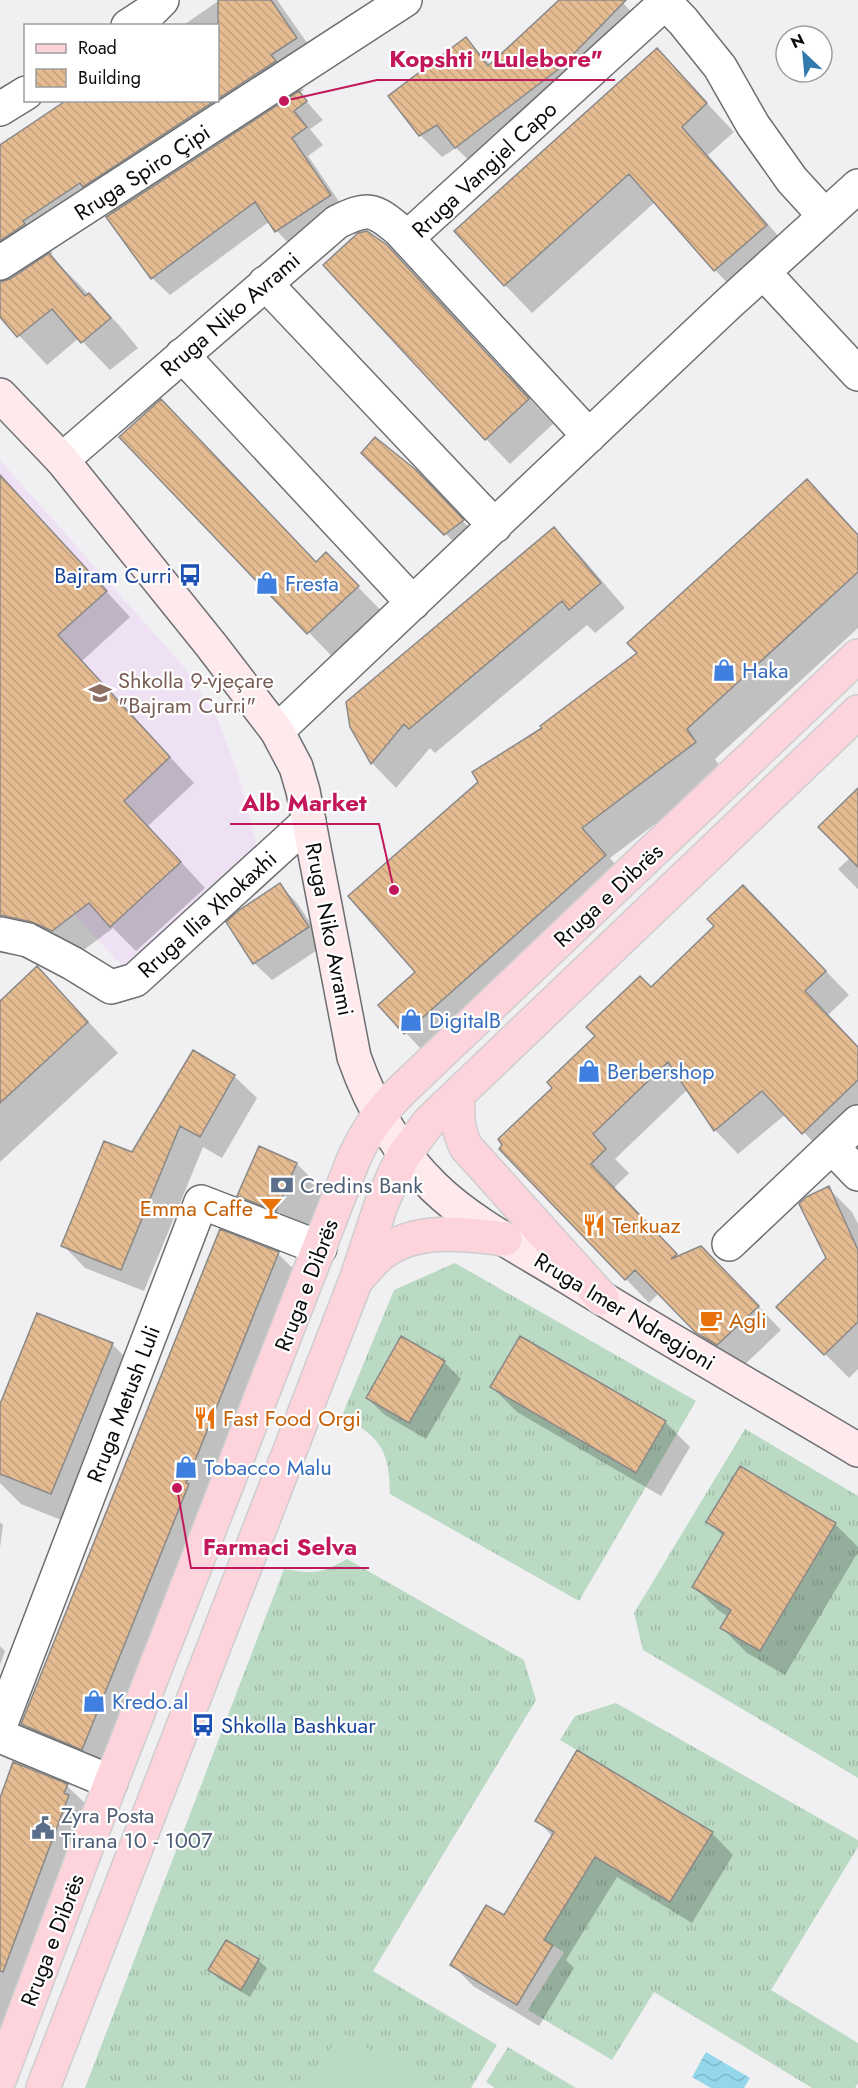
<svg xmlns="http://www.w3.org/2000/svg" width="858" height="2088" font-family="Jost,sans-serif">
  <defs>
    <pattern id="grass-tufts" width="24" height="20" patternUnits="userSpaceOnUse" patternTransform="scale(1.5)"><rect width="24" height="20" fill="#bbdac4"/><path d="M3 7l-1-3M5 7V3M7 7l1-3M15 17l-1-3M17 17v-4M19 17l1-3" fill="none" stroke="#9fbaa7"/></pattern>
    <pattern id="water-waves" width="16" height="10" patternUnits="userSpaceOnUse" patternTransform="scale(1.5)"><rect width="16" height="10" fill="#94d7eb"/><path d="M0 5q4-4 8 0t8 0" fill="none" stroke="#7eb7c8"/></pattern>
    <pattern id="building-back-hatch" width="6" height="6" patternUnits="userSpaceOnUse" patternTransform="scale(1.5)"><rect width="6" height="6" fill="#e5bc92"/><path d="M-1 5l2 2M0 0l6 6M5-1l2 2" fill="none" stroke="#c3a07d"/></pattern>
  </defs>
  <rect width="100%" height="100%" fill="#f0f0f2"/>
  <!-- education -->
  <path fill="#efe1f4" d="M0,460l185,208 32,50 20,52 21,79 -133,120 -52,-56 -73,-103z"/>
  <!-- grass -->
  <path fill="url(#grass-tufts)" d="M455,1263l241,138 -117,200 -189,-107c-1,-45 -9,-56 -48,-78l52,-126z
    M745,1429l113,67v282l-215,-128 -9,-37z
    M347,1559l177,101 12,40 -163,271 124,74 -26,43h-386l199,-519c30,5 37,5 63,-10z
    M616,1703l242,137v7l-87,143 87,53v40l-3,5h-43l-158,-96 -42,68 -84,-50 36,-58 -20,-12 51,-83 117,-25 -152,-92 15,-24z
    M508,2047l68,41h-81l-9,-6z"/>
  <!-- garden -->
  <path fill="#bbdac4" d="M341,2032l93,56h-127z"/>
  <!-- water -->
  <path fill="url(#water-waves)" d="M706,2052l44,26 -6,10h-33l-19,-11z"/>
  <!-- shadow -->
  <path fill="#0003" d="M220,0h57l47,67 -25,17 5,6 -5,3 24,27 -13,9 13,16 -15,11 39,57 -53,36 -17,-18 -7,-10 -100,74 -18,-17 -43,-67 -59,39 3,3 -3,2 68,69 20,24 -28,22 -31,-32 -32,27 -47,-50v-168l69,-47h149v-74h-36z
    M561,0h59l24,25 -166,144 -22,-21 -14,9 -22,-22 -30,-39 76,-57 25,26z
    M657,50l77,82 -26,23 85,98 -51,45 -27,-28 -60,-68 -123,111 -27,-28z
    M401,261l152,163 -43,40 -24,-25z
    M121,437l196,126 9,-9 69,71 -49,46z
    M363,453l62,27 46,50 -17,12z
    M0,476l130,141 -48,44 112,122 -46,43 57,62 -69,63 -23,-23 -36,27 -50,-15 -27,-27z
    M807,481l51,53v94l-143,131 9,13 -114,86 24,27 -200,178 -54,-58 37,-33 222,-318z
    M554,529l25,25 46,54 -30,25 -8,-8 -152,128 -5,-5 -34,40 -24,-25 -21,-37z
    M858,794v95l-20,-20 12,-11z
    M280,885l17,18 28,42 -53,35 -18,-17z
    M767,910l82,85 -22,21 31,32v78l-31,30 -41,-42 -48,40 -23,-24 -27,-41 -73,70 14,14 -16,16 66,68 46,14 56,59 -40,38 -20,-12 -62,-63 -10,10 -23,-24 -72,-191 97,-99z
    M37,968l81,85 -118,109v-159z
    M234,1076l23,22 -35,60 -19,-11 -59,144 -59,-23 -22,-23 70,-91z
    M297,1164l30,30 -20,47 -38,-15 -30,-31z
    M828,1188l24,24 6,12v145l-9,9 -71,-71 50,-48z
    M278,1254l31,30 -197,495 -59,-24 -30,-31z
    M112,1344l38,38 -61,149 -68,-27 -21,-21v-75z
    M444,1362l17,17 -35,60 -41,-24 -18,-17z
    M492,1387l173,35 25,25 -29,49 -144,-84z
    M0,1522l3,3 -3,23z
    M708,1522l127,2 23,23v5l-73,123 -38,-22 -25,-25 7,-11 -10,-6 -25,-24 30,-50z
    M0,1646l5,5 -5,14z
    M67,1786l25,24 -92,225v-233z
    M537,1820l175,13 21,22 -41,68 -75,-46 -51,83 8,8 -35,58 -66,-40 -21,-22 52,-46 49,-81z
    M258,1960l9,8 -17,29 -31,-18 -9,-9z"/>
  <!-- building -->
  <path fill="url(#building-back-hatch)" stroke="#8a8988" stroke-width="1.5" d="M218,0h53l26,38 -26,17 5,6 -58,38z
    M559,0h67l-66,68 -105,80 -18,-23 -18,11 -31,-40 78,-59 22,29z
    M657,48l50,55 -25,24 85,98 -53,46 -85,-97 -125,112 -50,-55z
    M299,91l8,10 -13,10 13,16 -15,11 39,57 -56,37 -20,-30 -104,77 -45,-62z
    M67,100h149l-133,87 -3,-4 -57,38 2,3 -25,17v-96z
    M367,231l20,14 142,154 -44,41 -162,-175 35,-32z
    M49,253l36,43 4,-3 22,25 -30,25 -29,-34 -35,28 -17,-20v-35l10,-3z
    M161,399l155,163 10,-10 33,34 -52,48 -188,-197z
    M375,437l41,33 48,50 -20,15 -83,-82z
    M0,475l107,116 -49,44 112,122 -46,44 57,61 -71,65 -21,-24 -37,28 -20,-9 -32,-7z
    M807,479l51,56v37l-171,157 9,13 -114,86 24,27 -202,179 -26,-29 37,-33 -67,-76 130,-114 -6,-10 70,-44 -2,-2 97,-73 -10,-10z
    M554,527l47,56 -32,27 -7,-9 -153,128 -5,-5 -33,40 -21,-37 -4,-25z
    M858,788v79l-40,-40z
    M280,883l29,44 -56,37 -27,-42 12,-11z
    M743,885l83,86 -21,20 53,56v33l-56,54 -40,-43 -48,40 -46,-69 -75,72 13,15 -15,15 86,90 -6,5 30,-13 58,60 -42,39 -22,-13 -60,-62 -10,10 -126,-131 3,-4 -4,-6 54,-51 -5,-6 48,-46 -9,-9 54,-51 11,11 63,-61 -7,-7z
    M37,966l51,56 -88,81v-102z
    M193,1050l42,25 -35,62 -20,-11 -59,144 -60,-24 43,-105 28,11z
    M259,1146l38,17 -21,48 -39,-15z
    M829,1186l29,64v72l-34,33 -48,-48 50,-49 -27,-54 7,-7z
    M220,1229l59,23 -93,231 3,1 -107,266 -61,-26z
    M37,1313l76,30 -62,151 -51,-20v-70z
    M401,1336l44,25 -36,62 -43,-25z
    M520,1336l146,85 -30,52 -146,-86z
    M740,1466l96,57 -76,128 -40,-23 11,-18 -39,-23 32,-54 -18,-11z
    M577,1750l136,82 -43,70 -75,-45 -51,83 9,5 -36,60 -67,-40 36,-60 18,10 50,-83 -19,-11z
    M13,1762l55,22 -4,9 5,2 -66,177 -3,-1v-173z
    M226,1940l33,19 -18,31 -33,-20z"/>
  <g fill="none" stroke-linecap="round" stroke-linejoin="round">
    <!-- street casing -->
    <g stroke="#6e6f70" stroke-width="36">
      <path id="street" d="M663,0l20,21 37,46 33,58 39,55 33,36
        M128,26l23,-15 11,-11
        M0,109l26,-16
        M407,238l259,-236
        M0,263l405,-263
        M764,273l94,101
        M265,283l230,243
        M182,355l231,248
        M62,460l275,-238c31,-15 36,-14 63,9l189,205
        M277,731l450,-426 131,-119
        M0,934l28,6 44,23 39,24 24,-7 174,-159
        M832,1147l26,27
        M729,1244l129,-122
        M0,1726l201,-524 119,46
        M0,1736l111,46"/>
    </g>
    <!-- secondary casing -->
    <g stroke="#6e6f70" stroke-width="36">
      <path id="secondary" d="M0,395l62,65 149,185 66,86 19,36 7,24 51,266c17,48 43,94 80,130 38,37 90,63 135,91 95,59 193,115 289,172"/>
    </g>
    <!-- primary casing -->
    <g stroke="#cecece" stroke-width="36">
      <path id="primary" d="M458,1094c-1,20 -1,35 8,53l136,151
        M359,1277c7,-8 15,-18 23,-24 34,-26 83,-19 123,-14
        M0,2078l111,-296 243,-624c14,-29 25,-45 48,-68l456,-434
        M43,2088l313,-808 25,-75 13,-30 10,-20 25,-33 429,-410"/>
    </g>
    <!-- street -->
    <use href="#street" stroke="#fff" stroke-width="33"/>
    <!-- secondary -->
    <use href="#secondary" stroke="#fee9ed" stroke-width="33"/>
    <!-- primary -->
    <use href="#primary" stroke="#fdd3dc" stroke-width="33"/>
  </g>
  <!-- icons -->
  <defs>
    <g id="bus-bare" transform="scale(1.8)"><path d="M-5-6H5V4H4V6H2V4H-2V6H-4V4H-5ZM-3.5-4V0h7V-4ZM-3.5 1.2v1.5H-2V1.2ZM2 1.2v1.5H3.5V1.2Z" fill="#1a4fb4" stroke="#fff" stroke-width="2.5" paint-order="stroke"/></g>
    <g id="shop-bare" transform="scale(1.8)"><path d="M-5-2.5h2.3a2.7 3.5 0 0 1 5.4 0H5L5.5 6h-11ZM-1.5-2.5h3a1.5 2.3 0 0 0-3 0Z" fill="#3f7fe0" stroke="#fff" stroke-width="2.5" paint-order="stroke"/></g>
    <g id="school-bare" transform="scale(1.8)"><path d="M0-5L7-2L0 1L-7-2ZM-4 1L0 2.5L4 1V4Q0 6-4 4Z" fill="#8d6e63" stroke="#fff" stroke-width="2.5" paint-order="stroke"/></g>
    <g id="bank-bare" transform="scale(1.8)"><path d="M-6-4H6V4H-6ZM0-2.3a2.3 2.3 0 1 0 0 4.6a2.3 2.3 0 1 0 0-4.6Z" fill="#5c6f8a" stroke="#fff" stroke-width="2.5" paint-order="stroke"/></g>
    <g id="bar-bare" transform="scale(1.8)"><path d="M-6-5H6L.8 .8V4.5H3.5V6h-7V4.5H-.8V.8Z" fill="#e8710a" stroke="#fff" stroke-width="2.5" paint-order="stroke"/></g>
    <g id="restaurant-bare" transform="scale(1.8)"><path d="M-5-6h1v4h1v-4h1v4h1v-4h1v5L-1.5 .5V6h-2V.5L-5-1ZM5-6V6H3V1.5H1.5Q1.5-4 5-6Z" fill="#e8710a" stroke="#fff" stroke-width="2.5" paint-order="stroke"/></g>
    <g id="cafe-bare" transform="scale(1.8)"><path d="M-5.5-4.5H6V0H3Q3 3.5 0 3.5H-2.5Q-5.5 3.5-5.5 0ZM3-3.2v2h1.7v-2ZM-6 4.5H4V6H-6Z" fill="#e8710a" stroke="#fff" stroke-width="2.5" paint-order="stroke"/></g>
    <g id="civic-bare" transform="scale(1.8)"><path d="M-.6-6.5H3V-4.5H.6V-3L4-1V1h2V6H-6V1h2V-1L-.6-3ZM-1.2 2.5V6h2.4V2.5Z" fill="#5c6f8a" stroke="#fff" stroke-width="2.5" paint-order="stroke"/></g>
  </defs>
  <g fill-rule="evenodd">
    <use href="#bus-bare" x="190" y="575"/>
    <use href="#shop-bare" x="267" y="583"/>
    <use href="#shop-bare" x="724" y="670"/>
    <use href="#school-bare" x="100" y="693"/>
    <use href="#shop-bare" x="411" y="1020"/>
    <use href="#shop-bare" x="589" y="1071"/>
    <use href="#bank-bare" x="282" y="1185"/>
    <use href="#bar-bare" x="271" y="1208"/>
    <use href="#restaurant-bare" x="594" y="1225"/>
    <use href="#cafe-bare" x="711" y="1320"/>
    <use href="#restaurant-bare" x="205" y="1418"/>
    <use href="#shop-bare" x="186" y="1467"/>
    <use href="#shop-bare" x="94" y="1701"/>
    <use href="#bus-bare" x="203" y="1725"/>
    <use href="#civic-bare" x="43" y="1828"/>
  </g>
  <g text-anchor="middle" stroke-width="4.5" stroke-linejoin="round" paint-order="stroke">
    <!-- street labels -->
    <g font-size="22" fill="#0b0b0c" stroke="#fff">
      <text transform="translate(484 169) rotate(-43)" y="8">Rruga Vangjel Capo</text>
      <text transform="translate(142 172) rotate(-33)" y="8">Rruga Spiro Çipi</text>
      <text transform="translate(230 314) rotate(-41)" y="8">Rruga Niko Avrami</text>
      <text transform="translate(608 895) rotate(-43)" y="8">Rruga e Dibrës</text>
      <text transform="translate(207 914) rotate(-42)" y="8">Rruga Ilia Xhokaxhi</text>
      <text transform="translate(330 929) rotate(79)" y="8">Rruga Niko Avrami</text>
      <text transform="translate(306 1285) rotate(-69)" y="8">Rruga e Dibrës</text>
      <text transform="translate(625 1311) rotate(31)" y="8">Rruga Imer Ndregjoni</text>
      <text transform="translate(123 1404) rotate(-69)" y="8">Rruga Metush Luli</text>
      <text transform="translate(52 1940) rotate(-69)" y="8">Rruga e Dibrës</text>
    </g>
    <!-- transit labels -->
    <g font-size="22" fill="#164399" stroke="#fff" text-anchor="end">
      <text x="172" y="583">Bajram Curri</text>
      <text x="221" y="1733" text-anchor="start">Shkolla Bashkuar</text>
    </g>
    <!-- shop labels -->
    <g font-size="22" fill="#366cbe" stroke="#fff" text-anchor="start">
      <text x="285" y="591">Fresta</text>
      <text x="742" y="678">Haka</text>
      <text x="429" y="1028">DigitalB</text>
      <text x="607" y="1079">Berbershop</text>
      <text x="204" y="1475">Tobacco Malu</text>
      <text x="112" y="1709">Kredo.al</text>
    </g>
    <!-- education labels -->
    <g font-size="22" fill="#785e54" stroke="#fff" text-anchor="start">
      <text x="118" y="688">Shkolla 9-vjeçare<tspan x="118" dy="25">"Bajram Curri"</tspan></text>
    </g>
    <!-- service labels -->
    <g font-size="22" fill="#4e5e75" stroke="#fff" text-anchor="start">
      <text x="300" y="1193">Credins Bank</text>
      <text x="61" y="1823">Zyra Posta<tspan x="61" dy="25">Tirana 10 - 1007</tspan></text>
    </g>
    <!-- food labels -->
    <g font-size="22" fill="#c56008" stroke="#fff" text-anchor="start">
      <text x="253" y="1216" text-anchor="end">Emma Caffe</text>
      <text x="612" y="1233">Terkuaz</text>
      <text x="729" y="1328">Agli</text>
      <text x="223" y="1426">Fast Food Orgi</text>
    </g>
  </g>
  <!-- callouts -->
  <path fill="none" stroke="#c2185b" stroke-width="2" d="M284 101L377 80H615M394 890L379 824H230M177 1488L191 1568H369"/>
  <g fill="#c2185b" stroke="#fff" stroke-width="2">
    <circle cx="284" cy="101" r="6"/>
    <circle cx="394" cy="890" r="6"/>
    <circle cx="177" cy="1488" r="6"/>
  </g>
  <g font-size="24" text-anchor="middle" font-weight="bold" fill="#c2185b" stroke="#fff" stroke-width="4.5" stroke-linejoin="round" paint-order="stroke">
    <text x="496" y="67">Kopshti "Lulebore"</text>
    <text x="304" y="811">Alb Market</text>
    <text x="280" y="1555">Farmaci Selva</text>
  </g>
  <!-- legend -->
  <rect x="24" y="24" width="195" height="78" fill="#ffffff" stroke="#9d9d9e" stroke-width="1.5"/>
  <rect x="36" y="44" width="30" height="9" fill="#fdd3dc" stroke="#9d9d9e" stroke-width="1.5"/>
  <text x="78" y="54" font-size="18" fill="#0b0b0c">Road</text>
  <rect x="36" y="69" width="30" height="18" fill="url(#building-back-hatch)" stroke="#9d9d9e" stroke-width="1.5"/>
  <text x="78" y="84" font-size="18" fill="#0b0b0c">Building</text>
  <!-- north arrow -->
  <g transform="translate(804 54) rotate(334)"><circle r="28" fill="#ffffff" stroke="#9d9d9e" stroke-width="1.5"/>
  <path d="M0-4.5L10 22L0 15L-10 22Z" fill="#307aad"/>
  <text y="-9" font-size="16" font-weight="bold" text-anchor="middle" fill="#0b0b0c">N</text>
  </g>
</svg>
